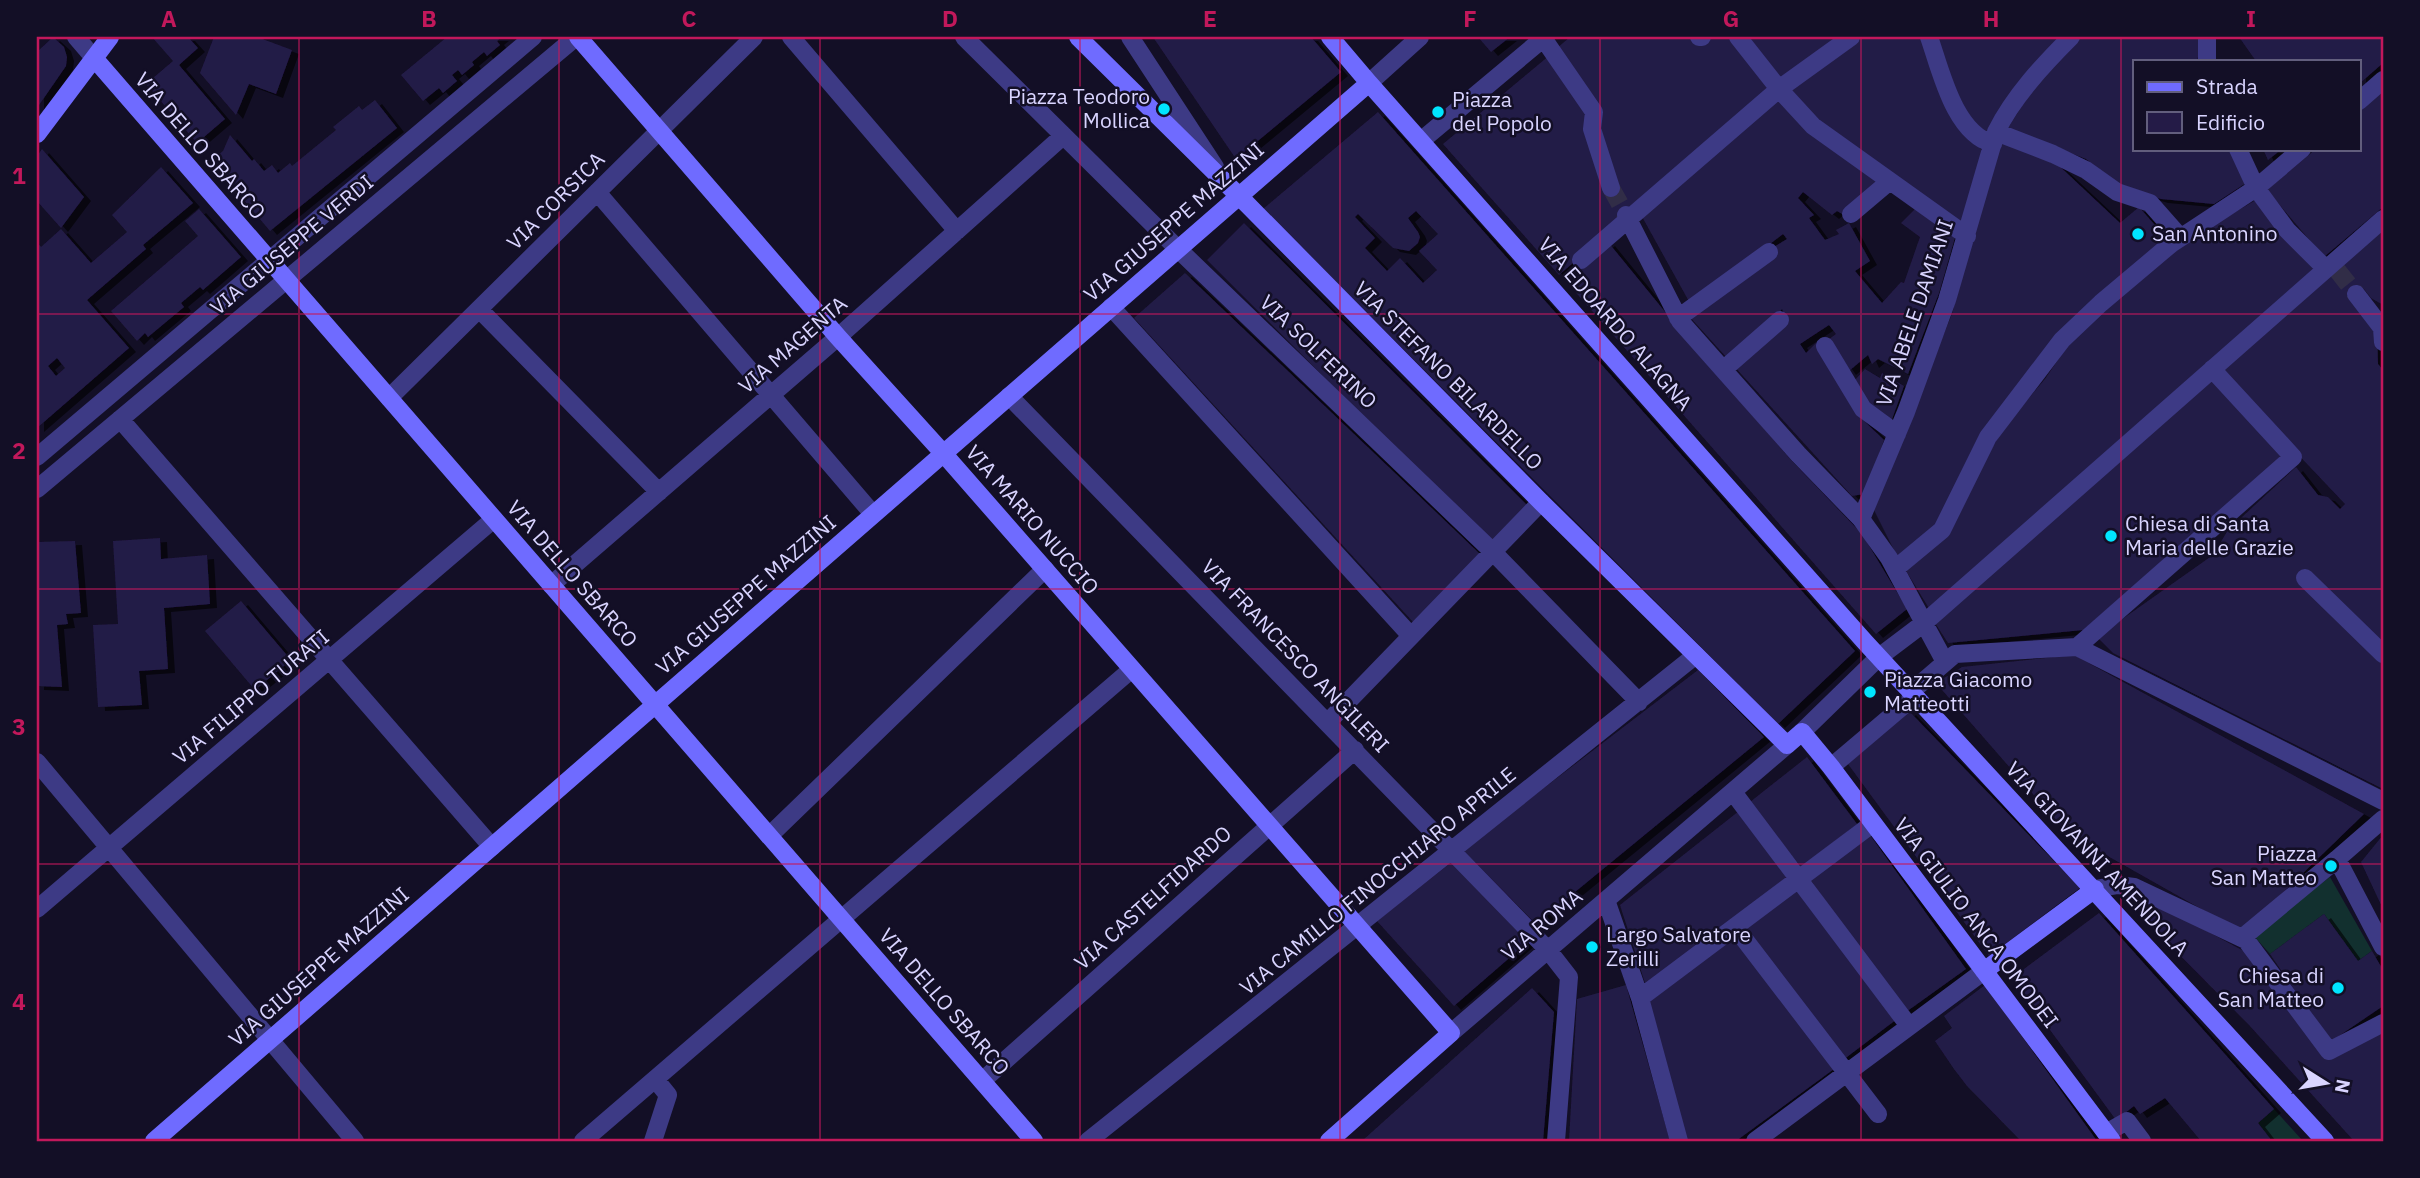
<svg xmlns="http://www.w3.org/2000/svg" width="2420" height="1178" font-family="'IBM Plex Sans',sans-serif">
  <defs>
    <filter id="shadow"><feDropShadow dx="7" dy="4" stdDeviation="0" flood-color="#0009"/></filter>
  </defs>
  <rect width="100%" height="100%" fill="#130f26"/>
  <!-- green -->
  <path fill="#12302f" d="M2330,877l42,74 -14,10 -34,-47 -54,40 -17,-19z
    M2274,1109l29,32h-31l-14,-18z"/>
  <!-- building -->
  <path fill="#241b47" fill-rule="evenodd" filter="url(#shadow)" d="M53,37l11,10 3,10 -1,9 -29,42v-56z
    M152,37h36l10,11 -19,17 46,54 -28,24 -51,-59 27,-23z
    M214,37h43l35,13 -16,44 -27,-10 -13,31 -36,-42z
    M447,37h55l-5,4 3,4 -13,11 -3,-4 -12,10 2,3 -12,10 -4,-5 -6,5 5,6 -14,12 -4,-5 -16,13 -22,-26z
    M1153,37h158l30,35 -105,87z
    M1478,37h32l-19,15z
    M1570,37h122l5,8 13,-8h22l42,53 -215,185 -116,-131 107,-89 47,72 -41,-78z
    M1746,37h95l-61,44z
    M1860,37h64l25,75 36,42 -21,72 -143,-103 -33,-34z
    M1934,37h130l-24,24 -57,75 -22,-28z
    M2079,37h124l-6,24h-62v88h98l16,32 -35,23 -53,-5 -39,-12 -36,-28 -78,-31 35,-55z
    M2239,37h144v26l-24,21v-23h-103z
    M2383,90v117l-59,50 -57,-67 49,-41h43v-37z
    M1779,94l103,87 -38,34 -7,-4 -5,4 -29,-23 -5,6 16,17 -5,3 16,22 14,-6 -3,-4 13,-7 21,38 -15,10 27,32 19,-21 3,1 16,-46 -19,-14 14,-14 41,25 -17,59 -31,81 -30,-15 -6,5 -4,-9 -19,16 -21,-31 8,-6 -7,-9 -29,19 6,9 10,-10 45,75 23,22 -20,54 -12,2 -119,-131 55,-43 -6,-13 -10,12 -44,38 -40,-44 90,-63 -4,-5 13,-8 -4,-5 -92,71 -51,-92z
    M375,100l22,28 -127,103 -59,-70 12,-10 7,-16 22,26 2,-2 10,12 8,-6 6,8 12,-10 2,3 44,-36 -3,-3 26,-21 3,4z
    M1378,112l477,539 -77,73 -515,-515zM1416,211l22,23 -19,17 18,19 -14,13 -23,-25 -13,13 -22,-23 10,-10 -20,-21 3,-3 35,34 16,3 9,-8 2,-6 -2,-5 -10,-14z
    M2000,140l54,21 66,62 19,-16 29,33 -111,96 -116,187 -43,35 -25,-50 79,-194z
    M42,149l42,48 -23,31 -24,-27v-45z
    M2263,149h19l-14,11z
    M161,167l32,36 -50,42 3,4 -59,51 42,48 -92,80v-186l4,5 20,-18 30,34 36,-31 -15,-17zM57,358l8,10 -9,8 -8,-10z
    M2256,200l59,69 -385,341 -25,-41 82,-113 19,-31 39,-46 26,-38 107,-96z
    M199,209l42,48 -38,33 -3,-3 -19,16 3,4 -36,30 -3,-4 -8,8 -26,-30 87,-75 -13,-15z
    M1244,223l284,283 -37,38 -284,-284z
    M2383,229v76l-12,-7 -8,-10 -12,10 26,33 1,33 5,6v419l-270,-136 -16,-16 116,-82 15,-25 68,-63 22,28 10,2 12,12 5,-5 -126,-133z
    M1608,242l103,126 80,92 71,74 45,75 -31,25 -312,-355z
    M1185,273l296,282 -67,68 -280,-305z
    M1865,369l15,9 2,-5 22,13 -13,36 -18,-12 -19,-29z
    M2212,377l71,79 -200,174 -135,13 -13,-20z
    M160,538l1,21 46,-4 3,49 -46,4 4,61 -29,2 3,34 -44,2 -5,-82 25,-1 -5,-83z
    M75,541l6,72 -15,1 2,10 -11,1 5,62 -25,-1v-144z
    M241,601l50,59 -36,30 -50,-59z
    M2074,655l290,159 -122,118 -175,-99 -131,-150 26,-16z
    M1698,670l66,67 -228,187 -73,-74z
    M1909,711l171,177 -91,68 -141,-192z
    M1807,757l50,67 -56,43 -51,-65z
    M1739,811l49,65 -142,110 -26,-81z
    M1870,835l96,134 -60,43 -96,-133z
    M2383,835v74l-22,-47z
    M1453,861l77,79 -76,66 -77,-85z
    M1799,887l98,132 -54,41 -98,-132z
    M2151,901l102,55 75,101 55,-28v112h-29l-105,-116 -109,-110z
    M2099,913l175,196 -16,14 14,18h-71l-36,-43 -25,16 -6,-8 -18,14 -104,-142z
    M2324,914l34,47 14,-10 11,19v36l-53,36 -60,-88z
    M1733,937l101,132 -98,72h-50l-39,-140z
    M1626,985l44,156h-101l8,-142z
    M1985,985l112,156h-76l-54,-55 -13,-17 -19,-28 17,-13 -8,-12z
    M1532,988l22,24 -11,129h-181z"/>
  <g fill="none" stroke-linecap="round" stroke-linejoin="round">
    <!-- street-tunnel -->
    <path stroke="#312d47" stroke-width="18" stroke-dasharray="18 9" stroke-linecap="butt" d="M1611,188l15,27
      M2337,270l19,24"/>
    <!-- street -->
    <path stroke="#3d3a85" stroke-width="18" d="M76,37l18,21
      M791,37l166,194
      M964,37l214,212 315,303 146,150
      M1130,37l85,130
      M1699,37h3
      M1738,37l41,52 34,37 154,110
      M1929,37c12,34 25,96 64,107
      M1543,38l51,74 -2,17 19,59
      M2207,61v-24
      M1369,83l51,-46
      M2359,101l24,-21
      M1996,132l57,22 33,16 31,22 33,11 30,34
      M1422,140l123,-103
      M2238,149l18,39 31,42 39,39
      M597,192l276,322
      M1851,214l39,-33
      M1626,215l54,106 118,133 63,65
      M1581,260l198,-171 72,-52
      M2356,294l26,34 1,14
      M1111,307l300,329
      M479,309l180,183
      M1678,318l91,-66
      M1825,346l38,63 34,25
      M1724,369l56,-49
      M1009,396l539,554 21,27 -13,164
      M389,398l365,-361
      M120,419l372,428
      M37,457l496,-420
      M37,489l539,-452
      M1895,569l47,-39 46,-93 74,-97 39,-37 70,-59 85,-56 46,-39
      M2305,578l78,76
      M551,585l287,-248 225,-201
      M2077,647l216,-190 -81,-88
      M1945,662l-21,-39 459,-404
      M1912,691l43,-37 122,-7 306,154
      M1328,722l213,-220
      M1802,732l77,-75 45,-34 -35,-65 -28,-39 45,-107 41,-112 49,-168c18,-36 47,-67 75,-95
      M37,762l318,379
      M1831,767l85,-72
      M1733,792l176,234
      M2383,819l-46,40 46,88
      M769,836l276,-267
      M2095,889l23,-4 16,2 112,53 83,111 54,-28
      M1606,900l34,98 39,143
      M37,909l457,-390
      M1735,927l143,187
      M2242,938l95,-79
      M1640,998l232,-174
      M1451,1033l336,-288
      M982,1081l373,-331
      M2106,1133l21,-12 15,20
      M583,1141l549,-472
      M653,1141l15,-46 -13,-16
      M1088,1141l608,-486
      M1755,1141l229,-170"/>
    <!-- secondary -->
    <path stroke="#6f6bff" stroke-width="18" d="M578,37l260,300 105,116 508,580 -122,108
      M1078,37l161,159 302,306 246,243 15,-13 29,35 281,374
      M1330,37l39,46 496,559 460,499
      M94,58l940,1083
      M37,134l73,-97
      M1984,971l111,-82
      M154,1141l1215,-1058"/>
  </g>
  <!-- grid -->
  <path fill="none" stroke="#c2185b" stroke-width="2" stroke-opacity="0.55" d="M299,37v1104M559,37v1104M820,37v1104M1080,37v1104M1340,37v1104M1600,37v1104M1861,37v1104M2121,37v1104M37,314h2346M37,589h2346M37,864h2346"/>
  <!-- markers -->
  <g fill="#00e5ff" stroke="#130f26" stroke-width="2.5">
    <circle cx="1164" cy="109" r="7"/>
    <circle cx="1438" cy="112" r="7"/>
    <circle cx="2138" cy="234" r="7"/>
    <circle cx="2111" cy="536" r="7"/>
    <circle cx="1870" cy="692" r="7"/>
    <circle cx="2331" cy="866" r="7"/>
    <circle cx="1592" cy="947" r="7"/>
    <circle cx="2338" cy="988" r="7"/>
  </g>
  <g text-anchor="middle" stroke-width="5" stroke-linejoin="round" paint-order="stroke">
    <!-- poi labels -->
    <g font-size="21" fill="#d9d4ff" stroke="#130f26" text-anchor="start">
      <text x="1150" y="104" text-anchor="end">Piazza Teodoro<tspan x="1150" dy="24">Mollica</tspan></text>
      <text x="1452" y="107">Piazza<tspan x="1452" dy="24">del Popolo</tspan></text>
      <text x="2152" y="241">San Antonino</text>
      <text x="2125" y="531">Chiesa di Santa<tspan x="2125" dy="24">Maria delle Grazie</tspan></text>
      <text x="1884" y="687">Piazza Giacomo<tspan x="1884" dy="24">Matteotti</tspan></text>
      <text x="2317" y="861" text-anchor="end">Piazza<tspan x="2317" dy="24">San Matteo</tspan></text>
      <text x="1606" y="942">Largo Salvatore<tspan x="1606" dy="24">Zerilli</tspan></text>
      <text x="2324" y="983" text-anchor="end">Chiesa di<tspan x="2324" dy="24">San Matteo</tspan></text>
    </g>
    <!-- street labels -->
    <g font-size="21" fill="#d9d4ff" stroke="#130f26">
      <text transform="translate(200 146) rotate(49)" y="7">VIA DELLO SBARCO</text>
      <text transform="translate(556 201) rotate(-45)" y="7">VIA CORSICA</text>
      <text transform="translate(1174 222) rotate(-41)" y="7">VIA GIUSEPPE MAZZINI</text>
      <text transform="translate(292 245) rotate(-40)" y="7">VIA GIUSEPPE VERDI</text>
      <text transform="translate(1915 313) rotate(-71)" y="7">VIA ABELE DAMIANI</text>
      <text transform="translate(1615 324) rotate(49)" y="7">VIA EDOARDO ALAGNA</text>
      <text transform="translate(793 345) rotate(-41)" y="7">VIA MAGENTA</text>
      <text transform="translate(1318 352) rotate(44)" y="7">VIA SOLFERINO</text>
      <text transform="translate(1448 376) rotate(45)" y="7">VIA STEFANO BILARDELLO</text>
      <text transform="translate(1032 520) rotate(49)" y="7">VIA MARIO NUCCIO</text>
      <text transform="translate(572 574) rotate(49)" y="7">VIA DELLO SBARCO</text>
      <text transform="translate(746 595) rotate(-41)" y="7">VIA GIUSEPPE MAZZINI</text>
      <text transform="translate(1295 656) rotate(46)" y="7">VIA FRANCESCO ANGILERI</text>
      <text transform="translate(251 697) rotate(-40)" y="7">VIA FILIPPO TURATI</text>
      <text transform="translate(2097 859) rotate(47)" y="7">VIA GIOVANNI AMENDOLA</text>
      <text transform="translate(1378 881) rotate(-39)" y="7">VIA CAMILLO FINOCCHIARO APRILE</text>
      <text transform="translate(1153 898) rotate(-42)" y="7">VIA CASTELFIDARDO</text>
      <text transform="translate(1976 923) rotate(53)" y="7">VIA GIULIO ANCA OMODEI</text>
      <text transform="translate(1542 925) rotate(-40)" y="7">VIA ROMA</text>
      <text transform="translate(319 967) rotate(-41)" y="7">VIA GIUSEPPE MAZZINI</text>
      <text transform="translate(944 1002) rotate(49)" y="7">VIA DELLO SBARCO</text>
    </g>
  </g>
  <!-- border -->
  <rect width="2420" height="1178" fill="none" stroke="#130f26" stroke-width="77"/>
  <!-- legend -->
  <rect x="2133" y="60" width="228" height="91" fill="#130f26" stroke="#625e7d" stroke-width="2"/>
  <rect x="2147" y="82" width="35" height="10" fill="#6f6bff" stroke="#625e7d" stroke-width="2"/>
  <text x="2196" y="94" font-size="21" fill="#d9d4ff">Strada</text>
  <rect x="2147" y="112" width="35" height="21" fill="#241b47" stroke="#625e7d" stroke-width="2"/>
  <text x="2196" y="130" font-size="21" fill="#d9d4ff">Edificio</text>
  <!-- north arrow -->
  <g transform="translate(2326 1083) rotate(101)" stroke="#130f26" stroke-width="5" paint-order="stroke">
  <path d="M0-5L12 26L0 18L-12 26Z" fill="#d9d4ff"/>
  <text y="-10" font-size="19" font-weight="bold" text-anchor="middle" fill="#d9d4ff">N</text>
  </g>
  <rect x="38" y="38" width="2344" height="1102" fill="none" stroke="#c2185b" stroke-width="2.5"/>
  <g font-size="23" text-anchor="middle" font-weight="bold" fill="#c2185b">
    <text x="169" y="27">A</text>
    <text x="429" y="27">B</text>
    <text x="689" y="27">C</text>
    <text x="950" y="27">D</text>
    <text x="1210" y="27">E</text>
    <text x="1470" y="27">F</text>
    <text x="1731" y="27">G</text>
    <text x="1991" y="27">H</text>
    <text x="2251" y="27">I</text>
    <text x="19" y="184">1</text>
    <text x="19" y="459">2</text>
    <text x="19" y="735">3</text>
    <text x="19" y="1010">4</text>
  </g>
</svg>
